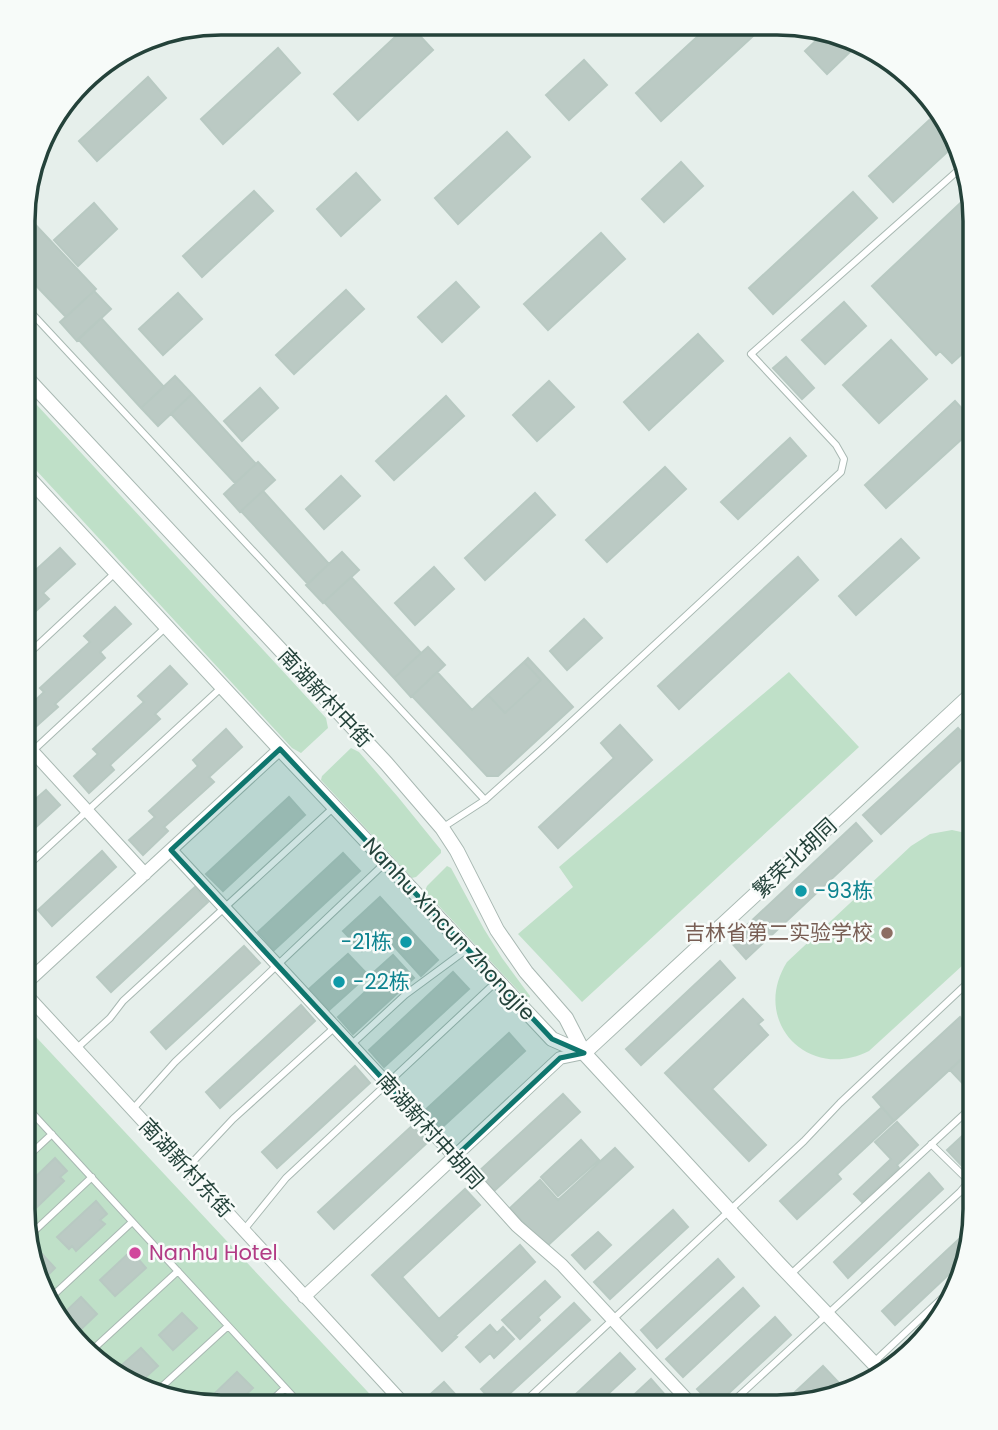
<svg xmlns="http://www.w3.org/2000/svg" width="998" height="1430" font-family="Poppins,'Noto Sans SC',sans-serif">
  <rect width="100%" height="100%" fill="#e6efeb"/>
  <!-- green -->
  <path fill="#bfe0c8" d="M24,391l302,327 2,10 -27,25 -9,-5 -268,-291z
    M789,672l70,75 -277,255 -64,-68 55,-47 -14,-20z
    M351,748l8,4 39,45 43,53v3l-25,24 -4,1 -91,-98 1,-4z
    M952,830l23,5v119l-106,97c-61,31 -119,-30 -82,-89l124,-116 19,-12z
    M447,866l4,2 33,61 18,29 28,38 -1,3h-3l-101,-108 2,-5z
    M23,1023l358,383h-186l-85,-32 -67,-77 -20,-87z"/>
  <!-- building -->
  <path fill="#bbcac4" stroke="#b8c9c2" stroke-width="2" d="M409,24l24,26 -75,70 -24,-26z
    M711,24l54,1 -104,96 -25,-28z
    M824,33l32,13 -29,28 -22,-23z
    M278,48l22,25 -77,71 -22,-25z
    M584,60l23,25 -38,35 -23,-25z
    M148,77l18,21 -69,63 -18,-20z
    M938,112l17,21 2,10 -64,59 -24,-26z
    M507,132l23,25 -72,67 -23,-26z
    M681,162l22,24 -39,36 -22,-23z
    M356,173l24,27 -39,36 -24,-27z
    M254,191l19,20 -71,66 -19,-21z
    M853,192l24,26 -104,96 -24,-26z
    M969,195l6,25v122l-23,21 -12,-12 -4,4 -64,-69z
    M94,203l23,26 -39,37 -24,-26z
    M30,219l66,70 -30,28 -42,-44v-48z
    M601,233l24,26 -77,71 -24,-26z
    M456,282l23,25 -37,35 -24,-25z
    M346,290l18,19 -70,65 -18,-19z
    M94,291l17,18 -34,32 -17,-19z
    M178,293l24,26 -39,36 -24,-26z
    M844,302l22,24 -41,38 -23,-24z
    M101,318l63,69 -23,21 -63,-69z
    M698,334l25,27 -74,69 -25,-28z
    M891,340l36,39 -48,44 -36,-38z
    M786,357l28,31 -12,11 -29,-31z
    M175,376l17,18 -34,32 -17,-18z
    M549,381l25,26 -37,34 -24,-26z
    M260,388l18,20 -36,33 -18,-20z
    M192,394l64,70 -21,19 -64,-69z
    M446,396l18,20 -70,64 -18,-19z
    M955,401l20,22v4l-89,81 -21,-23z
    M790,438l16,18 -68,63 -17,-17z
    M258,462l17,18 -35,32 -16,-18z
    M665,467l21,22 -79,73 -21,-22z
    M341,476l19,20 -36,33 -18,-20z
    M263,491l66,73 -21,20 -67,-73z
    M535,493l20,22 -70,65 -20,-22z
    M901,539l18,19 -63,57 -17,-19z
    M60,548l15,16 -32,29 6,6 -25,23v-31l9,-9 -5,-5z
    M342,552l17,18 -36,33 -17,-18z
    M798,557l20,23 -139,129 -21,-23z
    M434,567l20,22 -39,36 -20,-22z
    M351,577l70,76 -27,25 -70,-76z
    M115,607l16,17 -31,28 5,6 -50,46 3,3 -26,23 -8,-9v-10l20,-19 -4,-4 50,-46 -6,-6z
    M584,619l18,19 -35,32 -17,-19z
    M428,647l17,18 -34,32 -17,-19z
    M528,658l45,49 -75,69h-11l-75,-80 25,-24 35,38 16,-15 17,18 36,-33 -17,-18z
    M524,662l17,18 -36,33 -17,-18z
    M170,666l17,18 -32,30 5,5 -50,46 4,5 -25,23 -15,-17 24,-22 -5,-5 51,-47 -6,-6z
    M975,712v17l-8,-9z
    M620,725l32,35 -94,88 -19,-21 75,-69 -13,-15z
    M958,728l17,19 -94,87 -18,-19z
    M226,729l16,18 -33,30 5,5 -50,45 4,4 -25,24 -14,-15 26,-23 -6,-6 49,-45 -5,-6z
    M46,790l14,15 -37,34v-29z
    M289,797l16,18 -82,76 -17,-17z
    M856,823l16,18 -126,118 -16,-18z
    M102,851l14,16 -64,59 -14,-16z
    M343,853l17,18 -86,79 -16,-18z
    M195,887l13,15 -97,90 -14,-15z
    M380,897l58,63 -17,16 -39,-43 -20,18 -19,-20z
    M244,946l16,17 -94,86 -15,-17z
    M348,954l20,21 -39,35 -20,-21z
    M393,955l21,23 -61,56 -15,-17 42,-39 -6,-6z
    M720,961l15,17 -94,87 -15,-16z
    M453,972l16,17 -85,78 -15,-17z
    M743,999l20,21 -5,4 10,11 -56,54 54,56 -17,16 -84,-88z
    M301,1005l14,16 -95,87 -14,-16z
    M975,1010v29l-3,-3 -10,9 7,7 -75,69 -21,-24 87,-80 3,4z
    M509,1033l16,18 -87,80 -16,-18z
    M975,1047v44l-6,-1 -19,-20z
    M355,1066l15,17 -93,85 -15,-16z
    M563,1094l17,18 -86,79 -17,-18z
    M882,1107l12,14 -57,53 4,5 -44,40 -17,-18z
    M897,1122l21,23 -21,20 2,3 -37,34 -8,-8 37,-35 -16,-17z
    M975,1124v32l-12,11 -16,-17z
    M412,1126l16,16 -94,87 -16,-17z
    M581,1140l18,20 -41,36 -17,-19z
    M615,1148l18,19 -87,80 -36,-39 30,-28 18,20z
    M55,1158l12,13 -7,6 4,4 -28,27 -4,-5 -3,4 -6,-7v-11z
    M929,1173l14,16 -95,89 -14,-16z
    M465,1189l15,16 -78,72 37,42 81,-74 15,17 -80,74 2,1 -15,14 -70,-76z
    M96,1201l11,13 -7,6 5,4 -29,27 -4,-5 -3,3 -12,-12z
    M673,1210l15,17 -78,72 -16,-17z
    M974,1225l-13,38 -66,62 -13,-14z
    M598,1232l13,13 -26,24 -13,-14z
    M131,1251l15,17 -31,28 -15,-16z
    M41,1253l14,15 -15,15 -6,-24z
    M718,1259l16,18 -77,71 -16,-18z
    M545,1281l15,16 -22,20 2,3 -20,19 -18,-19z
    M743,1288l16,18 -76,71 -17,-18z
    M81,1297l16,17 -21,20 -16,-17z
    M574,1303l16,17 -94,86 -15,-17z
    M182,1313l15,15 -24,22 -14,-15z
    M775,1317l16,18 -77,72 -17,-18z
    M490,1325l7,8 6,-6 11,12 -20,19 -4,-5 -10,9 -14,-15z
    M141,1348l17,18 -20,18 -26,-10z
    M620,1353l15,16 -41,38h-32z
    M823,1366l17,18 -13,12 -48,11z
    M237,1372l16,16 -19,18h-13l-9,-10z
    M651,1379l15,17 -12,11h-33z
    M444,1382l22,24h-41l-3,-4z"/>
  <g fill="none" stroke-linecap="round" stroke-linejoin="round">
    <!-- service casing -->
    <g stroke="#a8b8b2" stroke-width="8">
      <path id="service" d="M24,305l461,495
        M24,658l92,-86
        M24,759l142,-132
        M442,828l43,-28 57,-51 299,-277 3,-13 -8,-14 -85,-91 212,-188
        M23,870l199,-183
        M351,1045l54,-50 61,-45
        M76,1049l34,-31 13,-17 211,-194
        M23,1103l279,303
        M132,1110l43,-48 210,-199
        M931,1144l44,43
        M23,1161l29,-27
        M187,1168l46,-49 102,-92
        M243,1231l43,-53 210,-196
        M29,1236l63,-59
        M791,1274l184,-170
        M47,1301l85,-79
        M91,1351l87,-80
        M873,1363l80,-75
        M157,1391l71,-65
        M266,1406l19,-18
        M519,1407l285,-266 36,-38 135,-127
        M727,1407l233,-215 15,-18"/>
    </g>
    <!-- minor casing -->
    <g stroke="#a8b8b2" stroke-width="14">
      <path id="minor" d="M24,742l121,132
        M171,850l284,307 62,69 45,39 132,142
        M23,986l257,-237
        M23,991l383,415
        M304,1297l256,-239 24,-5"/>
    </g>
    <!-- tertiary casing -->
    <g stroke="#a8b8b2" stroke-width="16">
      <path id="tertiary" d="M24,375l362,388 56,65 15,23 40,79 29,42 40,46 18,35 194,210 104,109
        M24,473l256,276 272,290 32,14
        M584,1053l391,-362"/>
    </g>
    <!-- service -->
    <use href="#service" stroke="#fff" stroke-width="6"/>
    <!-- minor -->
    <use href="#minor" stroke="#fff" stroke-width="12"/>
    <!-- tertiary -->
    <use href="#tertiary" stroke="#fff" stroke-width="14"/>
  </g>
  <!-- marked area -->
  <path fill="#0f766e" fill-opacity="0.2" stroke="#0f766e" stroke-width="5" stroke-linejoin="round" d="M280,749l272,290 32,14 -24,5 -105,99 -284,-307z"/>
  <!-- markers -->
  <g fill="#0f9aa8" stroke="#f7fbf9" stroke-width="2.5">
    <circle cx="801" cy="891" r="7"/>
    <circle cx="406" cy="942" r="7"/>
    <circle cx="339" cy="982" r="7"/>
  </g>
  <circle fill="#8d6e63" stroke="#f7fbf9" stroke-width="2.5" cx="887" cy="933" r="7"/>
  <circle fill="#d1479c" stroke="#f7fbf9" stroke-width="2.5" cx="135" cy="1253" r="7"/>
  <g text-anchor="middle" stroke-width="5" stroke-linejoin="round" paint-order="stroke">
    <!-- street labels -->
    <g font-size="21" fill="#24423a" stroke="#f7fbf9">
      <text transform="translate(325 698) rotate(47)" y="7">南湖新村中街</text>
      <text transform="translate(795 858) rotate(-43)" y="7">繁荣北胡同</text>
      <text transform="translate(449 929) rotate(47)" y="7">Nanhu Xincun Zhongjie</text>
      <text transform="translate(430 1131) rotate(48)" y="7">南湖新村中胡同</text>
      <text transform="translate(186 1168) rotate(47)" y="7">南湖新村东街</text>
    </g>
    <!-- culture labels -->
    <g font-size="21" fill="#0d838f" stroke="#f7fbf9" text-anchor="start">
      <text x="815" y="898">-93栋</text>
      <text x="392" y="949" text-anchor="end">-21栋</text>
      <text x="353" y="989">-22栋</text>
    </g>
    <!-- education labels -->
    <g font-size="21" fill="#785e54" stroke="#f7fbf9" text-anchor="end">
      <text x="873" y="940">吉林省第二实验学校</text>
    </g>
    <!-- hotel labels -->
    <g font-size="21" fill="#b23c85" stroke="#f7fbf9" text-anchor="start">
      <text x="149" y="1260">Nanhu Hotel</text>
    </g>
  </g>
  <!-- crop -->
  <path d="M0 0H998V1430H0ZM221 35H777A186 186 0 0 1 963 221V1209A186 186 0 0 1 777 1395H221A186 186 0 0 1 35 1209V221A186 186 0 0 1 221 35Z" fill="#f7fbf9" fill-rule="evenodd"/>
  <path fill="none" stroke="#24423a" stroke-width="3.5" d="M221 35H777A186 186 0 0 1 963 221V1209A186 186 0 0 1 777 1395H221A186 186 0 0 1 35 1209V221A186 186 0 0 1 221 35Z"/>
</svg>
